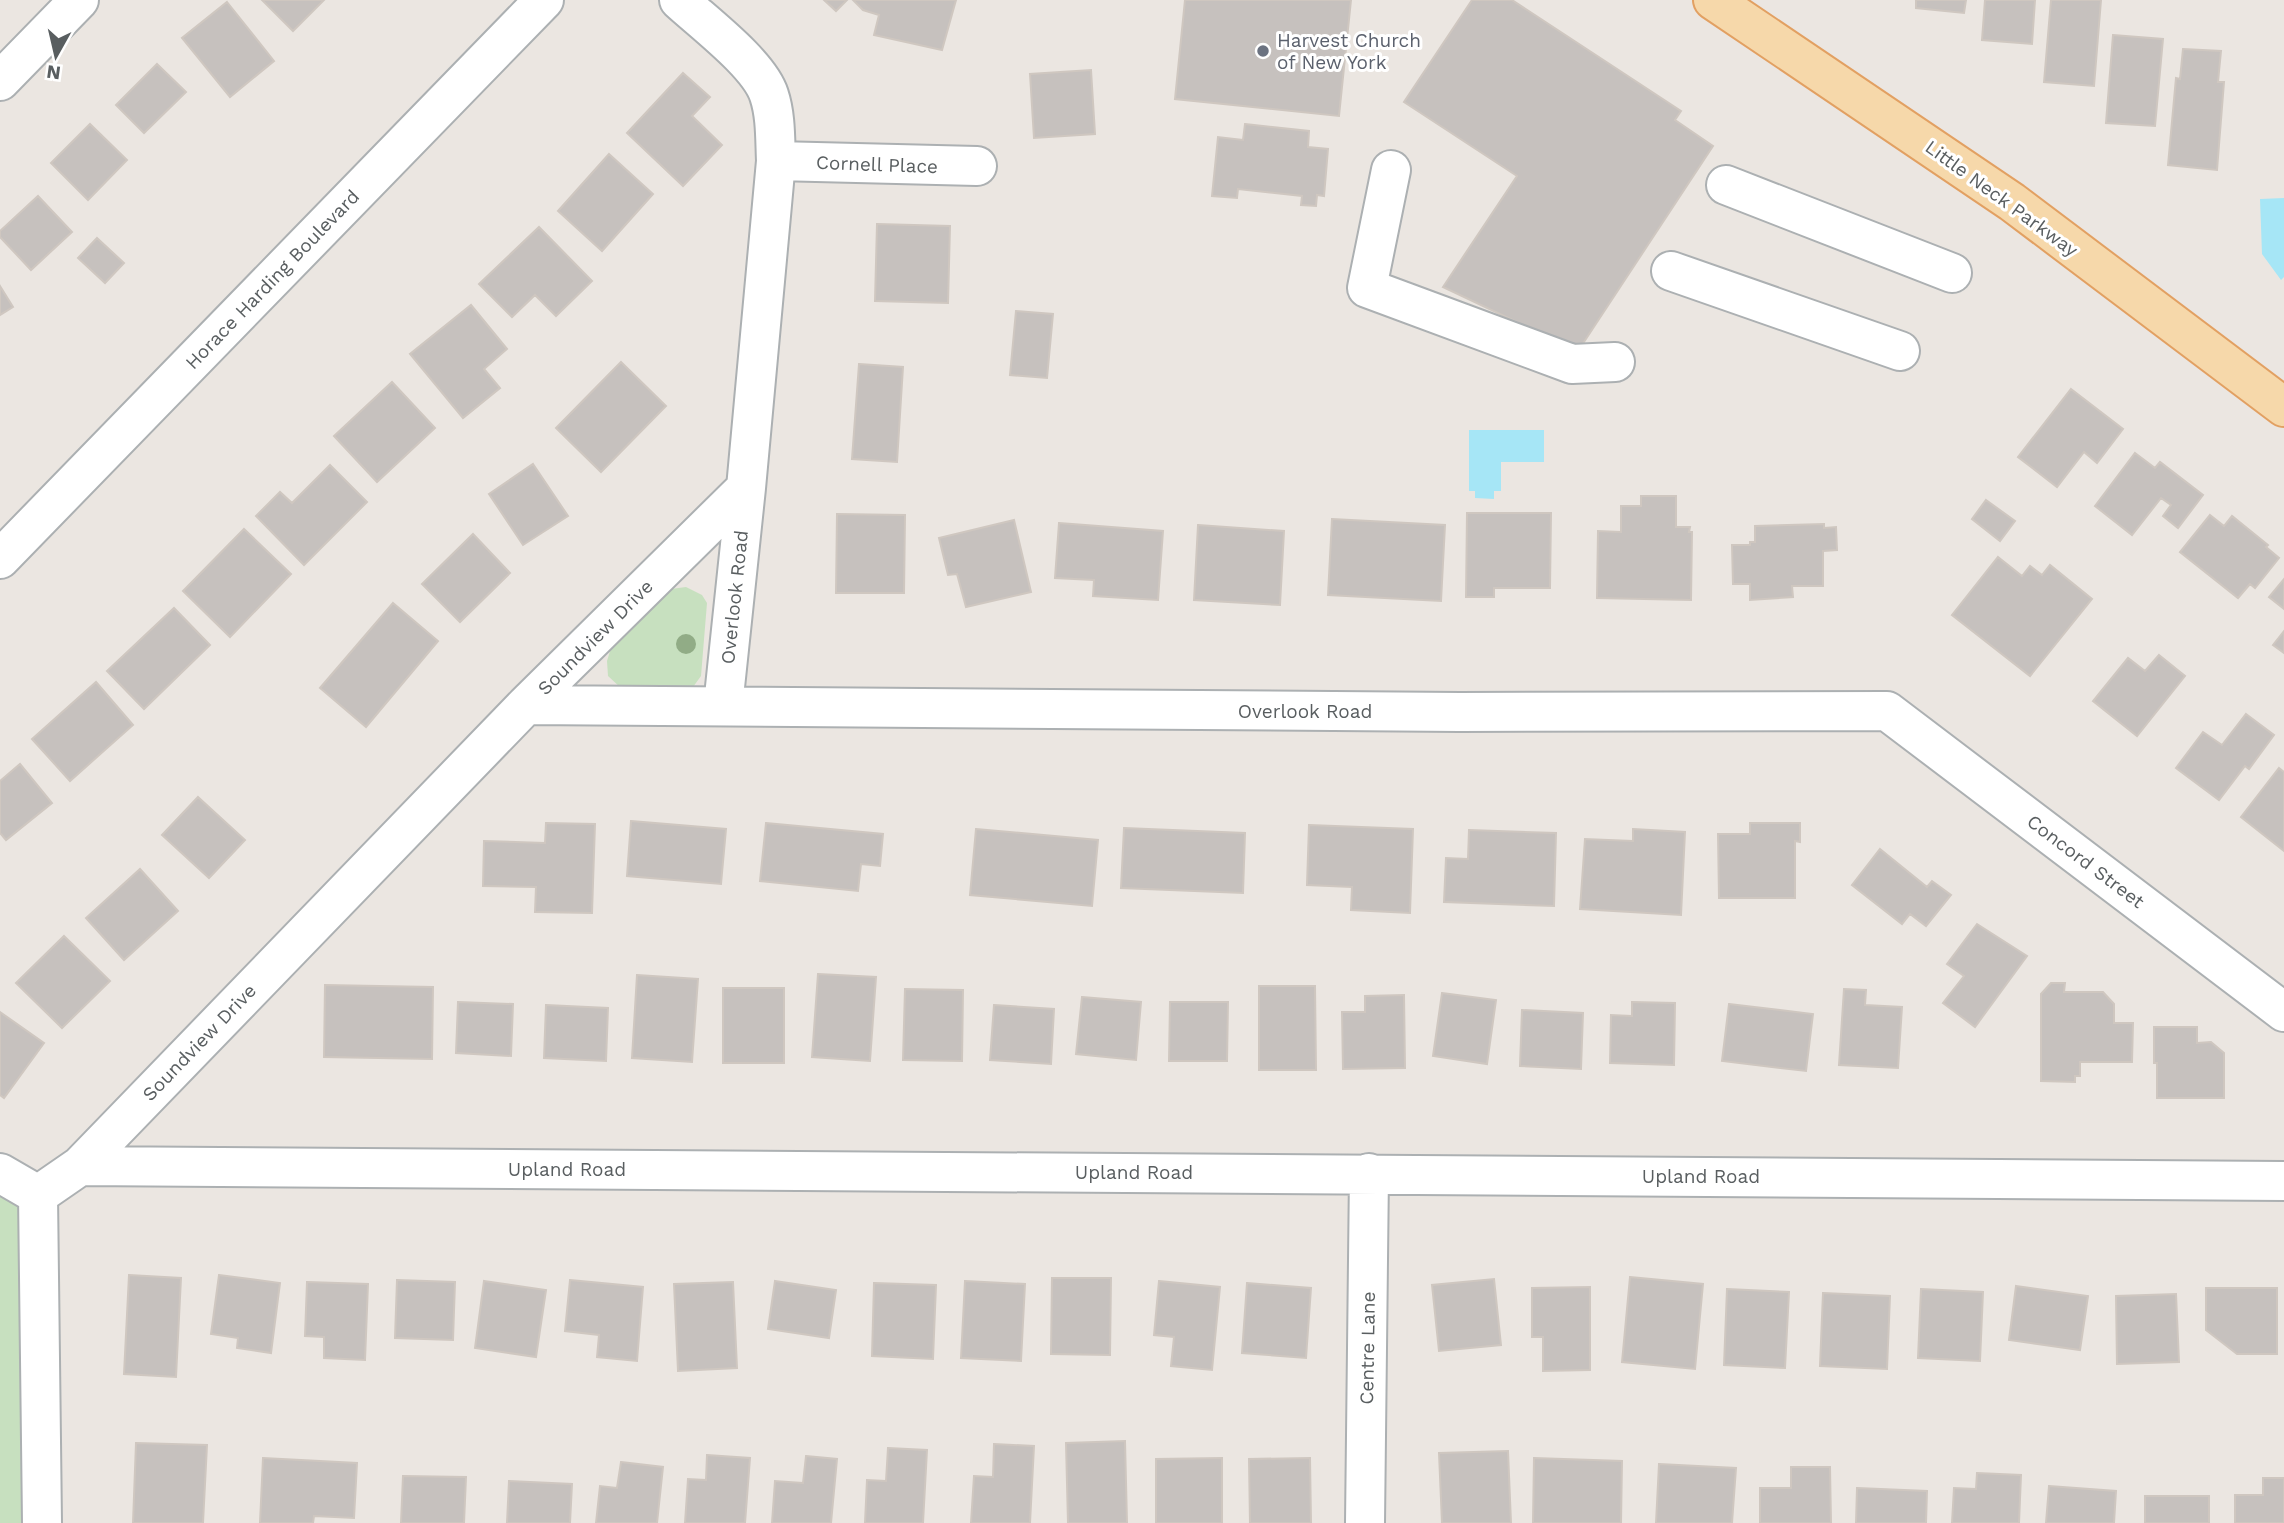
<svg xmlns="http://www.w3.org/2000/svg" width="2284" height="1523" font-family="'Work Sans',sans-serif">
  <rect width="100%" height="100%" fill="#ebe6e1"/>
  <!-- green -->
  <path fill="#c7e0bf" d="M686,587l16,8 5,8 -6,73 -8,11 -72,1 -13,-12 -1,-15 4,-13 60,-59z
    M0,1184l30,17 5,322h-35z"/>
  <!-- water -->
  <path fill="#a6e6f6" d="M2284,198v79l-3,3 -19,-26 -2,-55z
    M1469,430h75v32h-43v29h-7v8l-19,-1v-7h-6z"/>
  <!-- building -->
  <path fill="#c6c1be" stroke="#cfc7c0" stroke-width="2" d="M262,0h62l-31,31z
    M824,0h23l-11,11z
    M853,0h103l-14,50 -68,-15 5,-20 -16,-5z
    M1185,0h166l-12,116 -164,-17z
    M1472,0h40l169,111 -6,9 38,26 -135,205 -135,-64 74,-111 -113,-74z
    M1916,0h50l-2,13 -48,-5z
    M1985,0h50l-3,44 -50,-4z
    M2051,0h50l-7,86 -50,-4z
    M227,2l47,59 -44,36 -48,-59z
    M2113,35l50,4 -8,87 -49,-3z
    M2183,49l38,2 -3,31h6l-7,88 -49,-5 8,-87 4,1z
    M157,64l29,28 -42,41 -28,-28z
    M1091,70l4,64 -61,4 -4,-64z
    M683,73l27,24 -18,19 30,29 -39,41 -56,-53z
    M90,124l37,36 -39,40 -37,-37z
    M1245,124l64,7 -1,16 20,2 -4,47 -7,-1 -1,11 -15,-1 1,-9 -64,-7 -1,9 -25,-2 6,-59 25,3z
    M609,154l44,40 -51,57 -44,-40z
    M38,196l34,36 -41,38 -31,-33v-6z
    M877,224l73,2 -2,77 -73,-2z
    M539,227l53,54 -36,35 -21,-21 -23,22 -33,-33z
    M97,238l27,25 -19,20 -27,-25z
    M0,286l13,21 -13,8z
    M471,305l36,44 -23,20 16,19 -37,30 -53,-64z
    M1016,311l37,3 -6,64 -37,-3z
    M621,362l45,44 -65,66 -45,-44z
    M859,364l44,3 -6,95 -45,-3z
    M392,382l43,46 -58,54 -43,-46z
    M2071,389l52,40 -26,34 -13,-11 -27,35 -39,-30z
    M2135,453l20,15 5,-6 43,33 -25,33 -15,-12 8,-11 -10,-7 -29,37 -37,-29z
    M533,464l35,52 -45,29 -34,-51z
    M330,465l37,37 -63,63 -48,-49 24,-24 12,11z
    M1641,496h35v31h14l-1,5h3l-1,68 -94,-2 1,-67 23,1v-26h20z
    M1986,500l29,21 -15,20 -28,-22z
    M1467,513h84l-1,75h-56v9h-28z
    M837,514l68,1 -1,78h-68z
    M2210,515l14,11 8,-10 36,29 -2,2 13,11 -24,30 -5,-4 -12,14 -58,-46z
    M1332,519l113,6 -4,76 -113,-6z
    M1014,520l17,72 -65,15 -9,-33 -9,1 -9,-37z
    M1059,523l104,8 -5,69 -65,-4 1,-16 -39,-2z
    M1824,524v4l12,-1 1,23 -14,1v35h-31l1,11 -43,3v-16h-17l-1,-39h18v-3h5v-16z
    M1198,525l86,6 -4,74 -86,-5z
    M244,529l47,45 -61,63 -47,-46z
    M473,534l37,39 -50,49 -38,-38z
    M1998,557l24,19 8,-10 12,9 8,-10 42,34 -62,77 -78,-61z
    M2284,579v30l-15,-12z
    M393,603l45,38 -72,86 -46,-39z
    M174,608l36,37 -66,64 -37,-38z
    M2284,631v22l-11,-8z
    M2159,655l26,21 -48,60 -44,-35 35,-43 17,13z
    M96,682l37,43 -63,56 -38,-42z
    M2246,714l28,21 -25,34 -4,-3 -26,34 -43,-32 27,-36 19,13z
    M20,764l32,39 -46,37 -6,-7v-52z
    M2279,768l5,4v79l-43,-34z
    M198,797l47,43 -36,38 -47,-43z
    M631,821l95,8 -5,55 -94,-8z
    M546,823l49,1 -3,89 -57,-1 1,-25 -53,-1 1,-45 61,2z
    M766,823l117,11 -3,32 -19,-2 -3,27 -98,-10z
    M1750,823h50v19l-5,-1v57h-76l-1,-64h32z
    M1309,825l104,4 -3,84 -59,-3 1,-23 -45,-2z
    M1124,828l121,5 -2,60 -122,-5z
    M976,829l122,11 -6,66 -122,-11z
    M1633,829l52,3 -4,83 -101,-6 5,-70 48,2z
    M1469,830l87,3 -2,73 -110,-4 2,-44 22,1z
    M1880,849l47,38 5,-6 19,14 -25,31 -16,-12 -8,10 -50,-39z
    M140,869l38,42 -54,49 -38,-42z
    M1977,924l50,32 -52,71 -32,-24 21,-27 -17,-12z
    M64,936l46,45 -48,47 -46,-45z
    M818,974l58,3 -6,84 -58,-4z
    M637,975l61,4 -6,83 -60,-4z
    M2051,983h14l-1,9h39l11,12v19h19l-1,39h-52v14h-5v6l-34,-1v-87z
    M325,985l108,2 -1,72 -108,-2z
    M1259,986h56l1,84h-57z
    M723,988h61v75h-61z
    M905,989l58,1 -1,71 -59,-1z
    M1844,989l22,1 -1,15 37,2 -4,61 -59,-3z
    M1442,993l54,7 -9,64 -54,-8z
    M1404,995l1,73 -62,1 -1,-57h23v-16z
    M1082,997l59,5 -5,58 -60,-6z
    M458,1002l55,2 -2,52 -55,-3z
    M1170,1002h58l-1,59h-58z
    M1632,1002l43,1 -1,62 -64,-2 1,-48 21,1z
    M1729,1004l84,10 -7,57 -84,-10z
    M546,1005l62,3 -2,53 -62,-3z
    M994,1005l60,4 -3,55 -61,-4z
    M1522,1010l61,3 -2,56 -61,-3z
    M0,1012l44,31 -40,55 -4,-3z
    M2154,1027h43v16l14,-1 13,11v45h-67v-35h-3z
    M129,1275l52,3 -5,99 -52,-3z
    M219,1275l61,8 -9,70 -34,-5 1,-10 -27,-4z
    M1630,1277l73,7 -8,85 -73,-7z
    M1052,1278h59l-1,77 -59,-1z
    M1494,1279l7,66 -62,6 -7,-66z
    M397,1280l58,2 -2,58 -58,-2z
    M570,1280l73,7 -6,74 -40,-4 2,-22 -34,-4z
    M484,1281l62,9 -10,67 -61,-9z
    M775,1281l61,9 -7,48 -61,-9z
    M965,1281l60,3 -4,77 -60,-3z
    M1159,1281l61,6 -8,83 -41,-4 3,-29 -20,-2z
    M307,1282l61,2 -3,76 -41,-2v-21l-19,-1z
    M733,1282l4,86 -59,3 -4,-87z
    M874,1283l62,2 -3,74 -61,-3z
    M1247,1283l64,5 -5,70 -64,-5z
    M2016,1286l72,10 -8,54 -71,-10z
    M1590,1287v83l-47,1v-34h-11v-49z
    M2206,1288h71v66h-40l-31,-24z
    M1727,1289l62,3 -4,76 -61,-3z
    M1921,1289l62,3 -3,69 -62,-3z
    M1823,1293l67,3 -3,73 -67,-3z
    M2176,1294l3,68 -62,2 -1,-68z
    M1125,1441l2,82h-59l-2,-80z
    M136,1443l71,2 -4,78h-70z
    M994,1444l40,2 -4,77h-59l3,-47 19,1z
    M888,1448l39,2 -4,73h-58l2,-43 19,1z
    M1508,1451l3,72h-69l-3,-70z
    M707,1455l43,3 -5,65h-60l3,-44 18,1z
    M806,1456l31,3 -6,64h-59l3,-42 28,2z
    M263,1458l94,5 -3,55 -40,-2 -1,7h-53z
    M1222,1458v65h-66v-64z
    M1310,1458l1,65h-61l-1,-64z
    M1534,1458l88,3 -1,62h-88z
    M621,1462l42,5 -6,56h-61l4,-37 17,2z
    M1659,1464l77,4 -4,55h-76z
    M1791,1467h39l1,56h-71v-35h31z
    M1977,1473l44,2 -2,48h-67l2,-35 22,1z
    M403,1476l63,1 -2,46h-63z
    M2263,1478h21v45h-49v-28h28z
    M509,1481l63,3 -2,39h-63z
    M2049,1486l67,5 -2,32h-68z
    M1857,1488l70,3 -1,32h-70z
    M2145,1496h64v27h-64z"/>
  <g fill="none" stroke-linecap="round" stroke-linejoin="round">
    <!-- minor casing -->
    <g stroke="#acb0b2" stroke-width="42">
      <path id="minor" d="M0,81l79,-81
        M776,161l201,5
        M1391,170l-24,118 205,76 43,-2
        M1726,185l226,88
        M1671,271l229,80
        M0,559l544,-559
        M526,705l934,7 427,-1 397,301
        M723,706l23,-218
        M80,1166l446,-461 220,-217 30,-327c-1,-21 0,-45 -7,-66 -10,-31 -65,-72 -90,-95
        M0,1173l38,22
        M38,1195l42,-29 2204,15
        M38,1195l4,328
        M1365,1523l4,-350"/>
    </g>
    <!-- major casing -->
    <g stroke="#e2a062" stroke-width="42">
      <path id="major" d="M1713,0l299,202 272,205"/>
    </g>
    <!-- minor -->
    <use href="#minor" stroke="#fff" stroke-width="38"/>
    <!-- major -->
    <use href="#major" stroke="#f6d8aa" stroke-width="38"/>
  </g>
  <!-- trees -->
  <circle fill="#91ac86" cx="686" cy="644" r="10"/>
  <!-- markers -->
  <circle fill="#6b7280" stroke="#fff" stroke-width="2.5" cx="1263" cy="51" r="7"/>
  <g text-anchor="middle" stroke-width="6" stroke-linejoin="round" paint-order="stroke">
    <!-- worship labels -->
    <g font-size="19" fill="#5b616d" stroke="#fff" text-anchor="start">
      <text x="1277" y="47">Harvest Church<tspan x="1277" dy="22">of New York</tspan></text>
    </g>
    <!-- street labels -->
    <g font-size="19" fill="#595e60" stroke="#fff">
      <text transform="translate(877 164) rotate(2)" y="7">Cornell Place</text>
      <text transform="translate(2002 198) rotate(36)" y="7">Little Neck Parkway</text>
      <text transform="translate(272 279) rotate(-46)" y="7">Horace Harding Boulevard</text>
      <text transform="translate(734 597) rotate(-84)" y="7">Overlook Road</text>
      <text transform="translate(595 637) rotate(-45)" y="7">Soundview Drive</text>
      <text x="1305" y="718">Overlook Road</text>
      <text transform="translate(2086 861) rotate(37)" y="7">Concord Street</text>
      <text transform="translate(199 1042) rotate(-46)" y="7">Soundview Drive</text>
      <text x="567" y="1176">Upland Road</text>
      <text x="1134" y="1179">Upland Road</text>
      <text x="1701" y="1183">Upland Road</text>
      <text transform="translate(1367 1348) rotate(-89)" y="7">Centre Lane</text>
    </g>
  </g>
  <!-- north arrow -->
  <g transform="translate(56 56) rotate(188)" stroke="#ffffff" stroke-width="5" paint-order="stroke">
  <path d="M0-5L12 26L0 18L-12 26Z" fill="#595e60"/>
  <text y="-10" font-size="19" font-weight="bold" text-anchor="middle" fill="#595e60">N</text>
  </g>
</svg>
